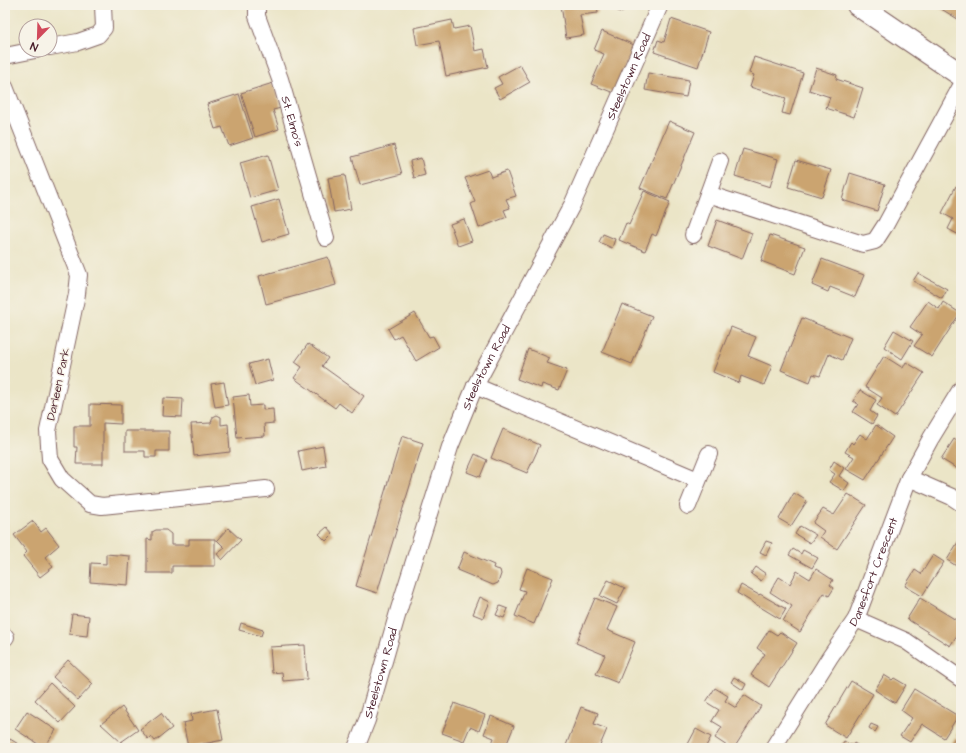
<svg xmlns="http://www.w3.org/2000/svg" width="966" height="753" font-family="'Architects Daughter',sans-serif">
  <rect width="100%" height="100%" fill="#f7f3e8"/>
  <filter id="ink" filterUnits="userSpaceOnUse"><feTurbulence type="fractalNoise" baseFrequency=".025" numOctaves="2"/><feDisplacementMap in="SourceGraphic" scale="8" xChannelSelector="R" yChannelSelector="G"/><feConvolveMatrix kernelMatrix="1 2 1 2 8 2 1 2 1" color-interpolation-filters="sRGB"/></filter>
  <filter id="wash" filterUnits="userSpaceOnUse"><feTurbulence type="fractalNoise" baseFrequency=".012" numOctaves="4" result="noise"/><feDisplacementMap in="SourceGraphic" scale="16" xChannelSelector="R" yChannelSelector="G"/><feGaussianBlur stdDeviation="0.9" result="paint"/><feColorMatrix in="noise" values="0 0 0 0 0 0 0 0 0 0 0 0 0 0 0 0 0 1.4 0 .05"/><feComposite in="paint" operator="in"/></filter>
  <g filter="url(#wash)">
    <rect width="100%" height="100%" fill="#ebe5c7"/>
    <g id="blocks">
      <!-- building -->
      <path fill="#cba46f" d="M561,5h36l1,8 -18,2 4,20 -18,3z
        M615,5h10l-3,8 -8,-4z
        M934,5h27v16l-18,-11z
        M671,19l38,13 -11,35 -44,-15 4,-12 6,2z
        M452,20l2,9 16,-3 5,25 9,-2 4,18 -42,9 -7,-35 -22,4 -3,-17z
        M602,31l32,14 -20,48 -23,-9 13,-30 -10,-4z
        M754,57l49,16 -13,42 -8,-2 4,-15 -36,-11 4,-12 -5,-2z
        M520,65l10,17 -30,17 -6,-11 8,-4 -4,-7z
        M816,68l21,7 -1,4 27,9 -9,29 -28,-9 4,-11 -21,-7z
        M648,73l41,7 -3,17 -41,-7z
        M273,83l8,25 -8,2 6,19 -24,8 -14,-44z
        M239,94l14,44 -24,8 -7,-19 -7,2 -8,-25z
        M669,121l26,11 -28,67 -27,-11z
        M394,145l8,29 -42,11 -8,-28z
        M743,149l35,10 -8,28 -35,-11z
        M268,155l10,35 -28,8 -10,-35z
        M421,158l4,17 -11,3 -4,-17z
        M796,160l35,10 -9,27 -34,-10z
        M488,170l3,7 16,-6 9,25 -10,3 4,9 -6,2 3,7 -28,11 -8,-24 4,-2 -10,-24z
        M850,173l35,11 -8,27 -35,-11z
        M345,175l6,34 -17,3 -6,-34z
        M956,186l5,2v8l-1,3h1v37l-13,-7 5,-10 -11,-6z
        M644,191l26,11 -14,34 -4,-2 -7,17 -26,-11 7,-17 3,2z
        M279,199l10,35 -27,8 -10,-35z
        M464,219l8,22 -14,5 -8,-22z
        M717,220l35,13 -10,26 -34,-13z
        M603,234l12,5 -3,9 -13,-6z
        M770,235l35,12 -10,27 -34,-13z
        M328,257l8,28 -70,19 -7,-28z
        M822,259l42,16 -9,22 -25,-10 -2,5 -16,-7z
        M918,273l29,16 -5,9 -29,-17z
        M928,301l11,8 4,-7 17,11 -28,44 -18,-11 8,-11 -12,-8z
        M622,304l30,12 -20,48 -30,-12z
        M415,313l14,24 4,-1 6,11 -23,14 -15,-26 -7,4 -6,-10z
        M802,318l49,20 -9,22 -13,-6 -9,22 -7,-2 -3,8 -29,-12z
        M731,327l25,10 -8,19 24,10 -8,19 -23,-9 -2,7 -26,-11z
        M894,330l19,11 -11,18 -18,-12z
        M308,344l20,14 -6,8 42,30 -12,17 -13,-10 -4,5 -41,-30 8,-11 -7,-5z
        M528,349l22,9 -3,5 20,7 -8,20 -17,-6 -1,4 -24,-9z
        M884,356l19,12 3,-6 18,11 -29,44 -18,-12 5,-7 -17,-11z
        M268,359l5,21 -18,5 -6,-21z
        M224,382l4,23 -13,2 -4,-23z
        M860,390l16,10 -6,11 7,5 -5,8 -19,-12 5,-8 -5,-3z
        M249,395l1,11 13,-1v5l10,-1 1,14 -10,1 1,12 -28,2 -4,-41z
        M163,398l20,1 -1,18 -20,-1z
        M90,404l31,1v19l-18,-1v41h-27l1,-17h-3v-21h16z
        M217,415l4,2v8l7,-1 2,28 -36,4 -3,-32 20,-1 2,-6z
        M876,425l17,12 -28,43 -19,-11 8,-12 -9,-5 6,-10 2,2 7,-10 7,5z
        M503,429l37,16 -13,28 -36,-15z
        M125,431h44v20h-13v6h-11v-6h-20z
        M402,436l21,7 -46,150 -21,-7z
        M954,439l7,5v27l-20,-12z
        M323,446l3,20 -24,5 -4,-20z
        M475,454l12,6 -7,17 -13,-5z
        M834,461l10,7 -5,8 10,7 -5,8 -15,-9 6,-8 -6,-4z
        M794,493l13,8 -16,25 -12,-7z
        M848,494l18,11 -29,44 -17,-12 4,-6 -11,-8 10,-14 11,6z
        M5,516l3,10h-3z
        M33,521l8,11 5,-4 13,17 -14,12 8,10 -13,10 -17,-21 4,-4 -13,-17z
        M800,526l16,9 -6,8 -15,-9z
        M327,527l6,7 -7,7 -7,-7z
        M228,528l13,12 -19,20 -5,-6 8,-6 -8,-8z
        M156,530h10l5,4v11h18v-6h26v27h-43v7h-25v-34l5,1v-8z
        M961,537v32l-14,-9z
        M766,541l6,2 -6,12 -6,-3z
        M793,549l8,5 2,-4 15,8 -6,10 -23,-13z
        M464,552l30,13 -1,3 7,2 1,4 -3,9 -5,2 -36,-15z
        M106,554l24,2 -2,29 -38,-3 1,-19 15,1z
        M933,555l11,7 -22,34 -17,-10 10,-16 6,4z
        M756,567l10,7 -5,7 -10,-7z
        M527,568l26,10 -19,46 -19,-8 10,-25 -6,-2z
        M816,569l17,11 -3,5 4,3 -5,8 -5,-3 -24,39 -17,-11 9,-15 -22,-14 9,-15 11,7 7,-13 13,8z
        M608,580l17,8 -8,16 -17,-8z
        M741,585l18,10 1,-1 26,15 -6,10 -43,-26z
        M480,597l10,5 -7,16 -10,-4z
        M595,598l22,9 -10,23 28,12 -17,41 -22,-9 9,-19 -29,-12z
        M920,598l41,25v6l-11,17 -43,-27z
        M500,606l8,3 -4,9 -8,-3z
        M72,614l17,2 -2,20 -18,-2z
        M241,623l22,7 -2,6 -22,-6z
        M769,630l8,5 3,-3 17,11 -28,44 -18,-12 14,-21 -8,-6z
        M305,645l2,34 -24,2 -1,-9 -10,1 -2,-26z
        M68,660l25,24 -15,16 -25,-23z
        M884,675l8,5 2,-2 12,7 -11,18 -20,-13z
        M734,677l12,7 -3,6 -12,-8z
        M851,681l22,13 -27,44 -21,-13z
        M50,683l25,24 -15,16 -25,-23z
        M715,688l13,8 -3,5 11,7 8,-13 17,11 -27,42h-4l-15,-10 7,-11 -10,-6 7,-11 -13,-8z
        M914,689l44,27 -14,22 -22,-14 -12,18 -10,-6 12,-18 -11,-8z
        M454,703l31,12 -6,16 -9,-4 -6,14 -22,-8z
        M122,707l16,23 -17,12 -20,-18z
        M581,707l17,6 -4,11 13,5 -8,19h-34z
        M217,709l6,31 -35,7 -5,-24 9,-2 -1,-7z
        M27,711l29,19 -12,18 -29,-19z
        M161,713l11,15 -17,13 -4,-5 -3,3 -8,-10z
        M491,716l23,10 -9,22h-15l4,-10 -10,-4z
        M871,724l7,3 -3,5 -6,-4z
        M961,727v12l-5,-3z
        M696,729l15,8 -6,11h-14l-4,-2z
        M955,738l4,3 -4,6 -4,-3z
        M10,739l15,9h-20z
        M844,741l9,5 1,-3 8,5h-22z"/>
    </g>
  </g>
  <g filter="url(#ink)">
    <use href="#blocks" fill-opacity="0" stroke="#826462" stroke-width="1"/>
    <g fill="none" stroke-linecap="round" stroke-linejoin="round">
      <!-- minor casing -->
      <g stroke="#826462" stroke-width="18">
        <g id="minor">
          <path id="s1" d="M257,5v11l23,63 46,159"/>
          <path d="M50,47l28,-5 20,-7 6,-7 -1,-23"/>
          <path d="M5,56l30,-6"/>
          <path d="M5,87l74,188 -2,19 -29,137 2,28 12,20 28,25 12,2 164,-17"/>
          <path d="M708,194l155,50 12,-3 11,-17 75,-138"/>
          <path d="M693,235l27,-74"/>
          <path d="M475,386l223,94"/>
          <path d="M909,478l43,19 9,6"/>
          <path d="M688,506l21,-52"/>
          <path d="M856,619l50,22 55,38"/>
          <path d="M5,638l1,-1"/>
          <path id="s2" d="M356,748l11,-28 32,-111 51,-162 25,-61 97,-181 88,-200"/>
          <path id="s3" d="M773,748l57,-91 26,-38 53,-141 22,-40 30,-49"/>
        </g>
      </g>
      <!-- secondary casing -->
      <g stroke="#826462" stroke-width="24">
        <path id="secondary" d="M858,5l103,70"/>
      </g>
      <!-- minor -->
      <use href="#minor" stroke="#fff" stroke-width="16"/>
      <!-- secondary -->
      <use href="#secondary" stroke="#fff" stroke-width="22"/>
    </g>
  </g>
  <g text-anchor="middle" stroke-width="3" stroke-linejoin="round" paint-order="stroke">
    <!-- street labels -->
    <g font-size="12" fill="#4a1f2b" stroke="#f7f3e8">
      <text dy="4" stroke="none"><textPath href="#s2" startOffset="727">Steelstown Road</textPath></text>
      <text dy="4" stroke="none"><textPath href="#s1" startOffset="122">St. Elmo's</textPath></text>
      <text dy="4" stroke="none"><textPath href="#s2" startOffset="403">Steelstown Road</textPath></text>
      <text transform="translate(58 384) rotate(-78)" y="4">Darleen Park</text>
      <text dy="4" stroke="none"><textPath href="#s3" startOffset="204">Danesfort Crescent</textPath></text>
      <text dy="4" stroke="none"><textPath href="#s2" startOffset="79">Steelstown Road</textPath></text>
    </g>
  </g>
  <!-- margin -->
  <rect width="966" height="753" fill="none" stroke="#f7f3e8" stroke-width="20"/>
  <!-- north arrow -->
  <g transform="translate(38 38) rotate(203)"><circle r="19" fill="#f7f3e8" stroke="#b29e9c"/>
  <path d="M0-3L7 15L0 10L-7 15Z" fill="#d1495b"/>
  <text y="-6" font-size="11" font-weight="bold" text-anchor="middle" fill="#4a1f2b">N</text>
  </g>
</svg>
